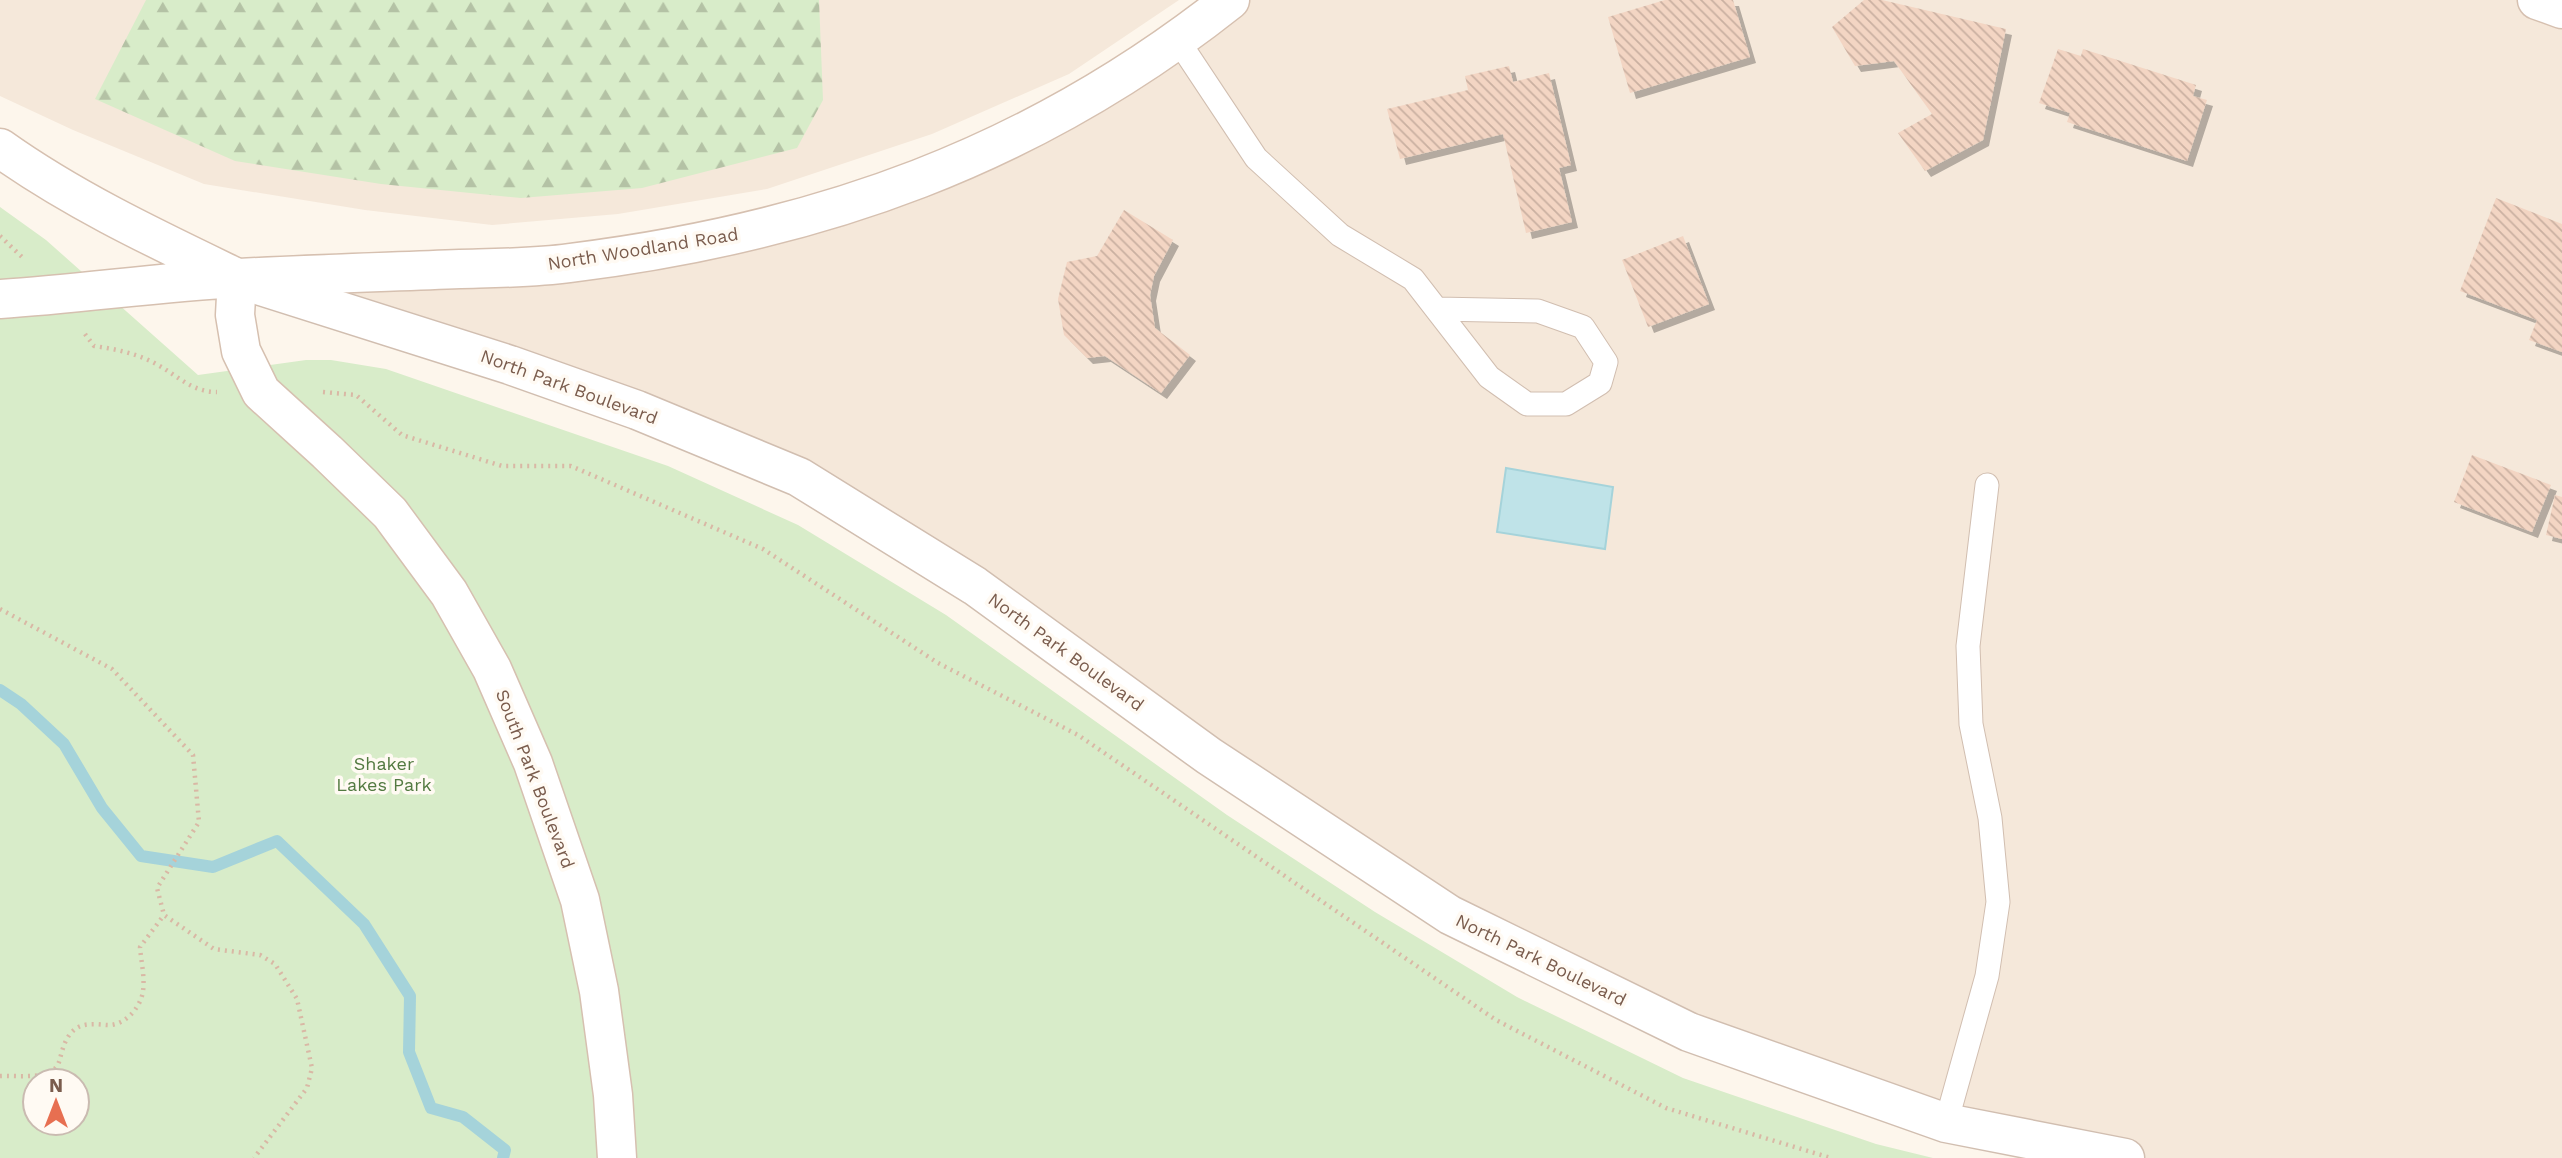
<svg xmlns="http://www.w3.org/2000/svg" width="2562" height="1158" font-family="'Work Sans',sans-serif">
  <defs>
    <pattern id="forest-firs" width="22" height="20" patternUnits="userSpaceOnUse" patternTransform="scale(1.75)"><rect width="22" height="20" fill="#d8ecc9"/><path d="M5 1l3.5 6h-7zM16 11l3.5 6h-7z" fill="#b4c2a5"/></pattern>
    <pattern id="building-back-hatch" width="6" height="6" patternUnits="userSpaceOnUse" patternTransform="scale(1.75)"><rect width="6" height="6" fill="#f3d5c3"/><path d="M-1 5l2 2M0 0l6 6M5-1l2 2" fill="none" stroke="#cab0a1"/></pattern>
    <filter id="shadow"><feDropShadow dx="6" dy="6" stdDeviation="0" flood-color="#0004"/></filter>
  </defs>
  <rect width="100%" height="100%" fill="#fdf6ec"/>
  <!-- residential -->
  <path fill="#f5e8da" d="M0,0h1179l-110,74 -137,60 -165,55 -149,25 -126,11 -127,-15 -161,-26 -131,-54 -73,-34z
    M1230,0h1307l25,9v1149h-437l-179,-35 -496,-208 -651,-438 -562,-199 260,-10 368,-68z"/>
  <!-- forest -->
  <path fill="url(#forest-firs)" d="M146,0h673l4,100 -26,48 -155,40 -121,10 -140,-14 -146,-23 -140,-62z"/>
  <!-- park -->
  <path fill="#d8ecc9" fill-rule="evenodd" d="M0,207l46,33 152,135 108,-15h25l55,9 282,97 130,59 148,90 281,200 148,97 142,85 166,81 193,66 57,14h-1933zM35,1081h42v42h-42z"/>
  <!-- water -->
  <path fill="#bfe3e8" stroke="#a5d3da" stroke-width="2" d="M1506,468l107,19 -8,62 -108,-17z"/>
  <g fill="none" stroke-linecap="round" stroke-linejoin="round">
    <!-- stream -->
    <path stroke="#a5d3da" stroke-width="12" d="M0,690l21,14 43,40 38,64 39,48 72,11 64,-26 87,83 46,72 -1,56 22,56 32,9 42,33 -2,8"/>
  </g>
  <!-- building -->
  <path fill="url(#building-back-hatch)" filter="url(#shadow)" d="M1665,0h68l17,57 -120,36 -22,-76z
    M1864,0h18l124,29 -23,111 -58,31 -27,-38 34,-19 -38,-53 -39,5 -23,-39z
    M2058,49l23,7 2,-7 113,36 -3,11 14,4 -20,61 -120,-39 3,-9 -31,-10z
    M1509,66l4,16 36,-9 22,92 -12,3 13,54 -46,11 -23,-99 -103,25 -13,-50 81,-19 -3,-14z
    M2496,198l66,26v128l-33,-12 8,-20 -77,-29z
    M1124,210l49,30 -19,36 -4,19 5,33 35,27 -29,38 -56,-37 -18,2 -23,-23 -6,-36 9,-37 30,-6z
    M1683,236l26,68 -61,23 -26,-67z
    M2472,455l79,30 -19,47 -78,-30z
    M2555,495l7,2v42l-16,-4z"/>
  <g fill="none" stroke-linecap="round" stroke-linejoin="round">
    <!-- lane casing -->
    <g stroke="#d1beb0" stroke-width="25">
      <path id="lane" d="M1177,39l79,119 84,77 73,44 76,98 38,27h39l34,-21 6,-21 -23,-35 -45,-16 -101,-2
        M1946,1123l41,-147 11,-74 -8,-84 -19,-94 -3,-78 19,-161"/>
    </g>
    <!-- street casing -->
    <g stroke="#d1beb0" stroke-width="41">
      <path id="street" d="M239,279l271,86 127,45 162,67 176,109 234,170 241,159 239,117 257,91 179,35"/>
    </g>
    <!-- secondary casing -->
    <g stroke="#d6c0b0" stroke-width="41">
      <path id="secondary" d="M2537,0l25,9
        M0,148c73,52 156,91 237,130
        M237,278l-2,37 6,36 20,41 66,60 63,61 59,80 43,76 41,94 47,137 19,91 14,104 4,63
        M0,299c80,-5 159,-17 239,-21 74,-4 147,-6 221,-9 36,-1 74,-1 110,-6 249,-31 462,-106 660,-263"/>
    </g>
    <!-- path -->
    <path stroke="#d9b8a5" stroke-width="4.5" stroke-dasharray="2 5" stroke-linecap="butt" d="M0,236l22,21
      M85,334l9,12c22,3 45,8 64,19 20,11 34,27 59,27
      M323,392l33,3 46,40 100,31h69l192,83 175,114 140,72 418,285 170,88 165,50
      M0,609l112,60 81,86 6,67 -42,66 7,27 50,34 46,6 15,9 22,35 15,69 -5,20 -53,70
      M0,1076c17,-1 53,5 59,-14 3,-10 5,-22 13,-30 9,-10 23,-8 35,-7 18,1 34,-18 36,-34 2,-14 -2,-30 -3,-44l24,-32"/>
    <!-- lane -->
    <use href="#lane" stroke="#fff" stroke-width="23"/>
    <!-- street -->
    <use href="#street" stroke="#fff" stroke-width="38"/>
    <!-- secondary -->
    <use href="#secondary" stroke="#fff" stroke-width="38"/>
  </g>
  <g text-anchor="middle" stroke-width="7" stroke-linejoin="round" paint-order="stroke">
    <!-- street labels -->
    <g font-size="18" fill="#7a5c4d" stroke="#fffaf3">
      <text transform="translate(643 249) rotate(-9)" y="6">North Woodland Road</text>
      <text transform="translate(569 387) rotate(20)" y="6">North Park Boulevard</text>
      <text transform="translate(1066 652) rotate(36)" y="6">North Park Boulevard</text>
      <text transform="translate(535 779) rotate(69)" y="6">South Park Boulevard</text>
      <text transform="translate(1541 960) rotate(26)" y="6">North Park Boulevard</text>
    </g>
    <!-- park labels -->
    <g font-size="18" fill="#537a41" stroke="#fffaf3">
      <text x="384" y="770">Shaker<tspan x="384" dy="21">Lakes Park</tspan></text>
    </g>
  </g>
  <!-- north arrow -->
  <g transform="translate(56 1102)"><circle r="33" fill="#fffaf3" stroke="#cabbb1" stroke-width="2"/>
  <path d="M0-5L12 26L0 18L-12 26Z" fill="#e76f51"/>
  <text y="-10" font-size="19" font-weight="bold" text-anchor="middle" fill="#7a5c4d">N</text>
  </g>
</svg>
